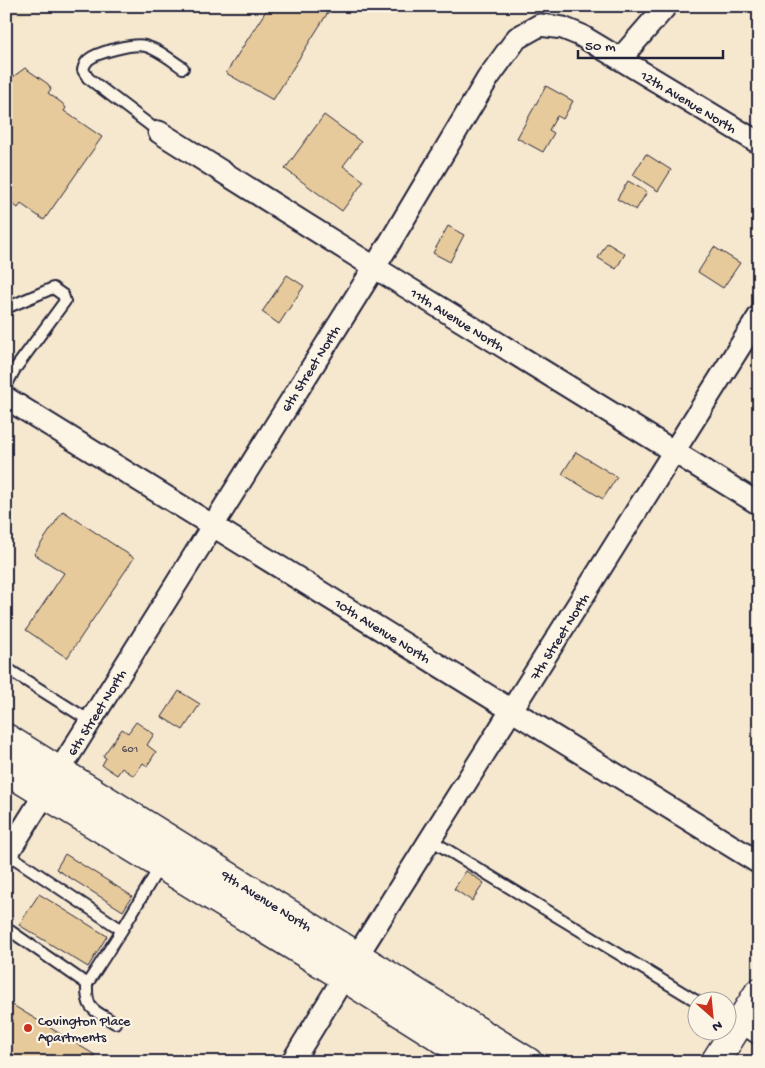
<svg xmlns="http://www.w3.org/2000/svg" width="765" height="1068" font-family="'Gochi Hand',sans-serif">
  <rect width="100%" height="100%" fill="#f6e8cf"/>
  <filter id="ink" filterUnits="userSpaceOnUse"><feTurbulence type="fractalNoise" baseFrequency=".02" numOctaves="2"/><feDisplacementMap in="SourceGraphic" scale="10" xChannelSelector="R" yChannelSelector="G"/><feConvolveMatrix kernelMatrix="1 2 1 2 8 2 1 2 1" color-interpolation-filters="sRGB"/></filter>
  <g filter="url(#ink)">
    <!-- built -->
    <path fill="#f2dfbf" d="M6,6h44l-44,15z"/>
    <!-- building -->
    <path fill="#e7ca9b" stroke="#22223b" d="M269,6h63l-59,94 -47,-27z
      M25,68l23,16 3,5 -3,4 14,10 4,5 -2,3 38,26 -58,83 -23,-16 -3,4 -12,-9v-123l4,3z
      M546,86l27,15 -10,18 -6,-3 -8,14 5,3 -11,19 -26,-14z
      M324,115l37,27 -18,24 21,15 -22,30 -57,-42z
      M646,154l25,16 -13,21 -25,-16z
      M628,181l19,11 -11,18 -19,-11z
      M448,226l16,9 -14,27 -17,-9z
      M607,243l18,11 -9,15 -18,-11z
      M714,247l26,16 -17,25 -25,-16z
      M287,275l17,11 -25,38 -17,-12z
      M576,452l41,25 -14,22 -41,-25z
      M63,511l71,47 -67,100 -41,-28 38,-57 -30,-19z
      M179,691l21,13 -17,26 -21,-13z
      M136,722l18,12 -7,11 9,7 -9,14 -4,-3 -9,13 -12,-8 -5,7 -15,-10 4,-7 -3,-2 19,-27 6,4z
      M65,854l67,42 -9,15 -67,-42z
      M466,871l18,12 -12,18 -18,-12z
      M39,894l68,42 -19,31 -69,-42z
      M6,1001l89,54 -4,7h-77l-8,-5z"/>
    <g fill="none" stroke-linecap="round" stroke-linejoin="round">
      <!-- lane casing -->
      <g stroke="#22223b" stroke-width="14">
        <path id="lane" d="M159,132l-71,-54 -5,-8c1,-4 2,-7 5,-10 9,-8 46,-17 57,-14 13,3 26,14 38,22
          M6,308l47,-20 10,7 2,6 -50,68 -9,17
          M6,668l84,53
          M431,840l267,162
          M8,854l114,76
          M6,928l81,56 35,-54 38,-64
          M87,984c-1,27 7,26 28,39
          M739,1027l20,13"/>
      </g>
      <!-- street casing -->
      <g stroke="#22223b" stroke-width="25">
        <path id="street" d="M620,59l139,84
          M159,132l215,135 385,237
          M6,398l753,465
          M6,856l383,-612 99,-166 29,-40 23,-13 23,3 17,7 40,24 46,-53
          M357,956l402,-640
          M292,1062l52,-85"/>
      </g>
      <!-- secondary casing -->
      <g stroke="#22223b" stroke-width="31">
        <path id="secondary" d="M6,738l522,324
          M6,770l338,207 135,85
          M715,1062l44,-70"/>
      </g>
      <!-- lane -->
      <use href="#lane" stroke="#fcf5e5" stroke-width="10"/>
      <!-- street -->
      <use href="#street" stroke="#fcf5e5" stroke-width="21"/>
      <!-- secondary -->
      <use href="#secondary" stroke="#fcf5e5" stroke-width="28"/>
    </g>
  </g>
  <!-- markers -->
  <circle fill="#c8321e" stroke="#fcf5e5" stroke-width="2" cx="28" cy="1028" r="5"/>
  <g text-anchor="middle" stroke-width="4.5" stroke-linejoin="round" paint-order="stroke">
    <!-- number labels -->
    <g font-size="11" fill="#534c53">
      <text x="130" y="752">601</text>
    </g>
    <!-- street labels -->
    <g font-size="14" fill="#22223b" stroke="#fcf5e5">
      <text transform="translate(689 101) rotate(31)" y="5">12th Avenue North</text>
      <text transform="translate(458 319) rotate(32)" y="5">11th Avenue North</text>
      <text transform="translate(310 368) rotate(-58)" y="5">6th Street North</text>
      <text transform="translate(383 630) rotate(32)" y="5">10th Avenue North</text>
      <text transform="translate(559 636) rotate(-58)" y="5">7th Street North</text>
      <text transform="translate(96 712) rotate(-58)" y="5">6th Street North</text>
      <text transform="translate(267 900) rotate(32)" y="5">9th Avenue North</text>
    </g>
    <!-- poi labels -->
    <g font-size="14" fill="#22223b" stroke="#fcf5e5" text-anchor="start">
      <text x="38" y="1025">Covington Place<tspan x="38" dy="16">Apartments</tspan></text>
    </g>
  </g>
  <!-- margin -->
  <rect width="765" height="1068" fill="none" stroke="#fcf5e5" stroke-width="25"/>
  <rect x="12" y="12" width="740" height="1043" fill="none" stroke="#22223b" stroke-width="2" filter="url(#ink)"/>
  <!-- north arrow -->
  <g transform="translate(712 1016) rotate(153)"><circle r="24" fill="#fcf5e5" stroke="#a5a1a1"/>
  <path d="M0-4L9 19L0 12L-9 19Z" fill="#c8321e"/>
  <text y="-8" font-size="14" font-weight="bold" text-anchor="middle" fill="#22223b">N</text>
  </g>
  <!-- scale -->
  <path d="M578 50v8h145v-8" fill="none" stroke="#22223b" stroke-width="2.5"/>
  <text x="585" y="50" font-size="15" fill="#22223b" stroke="#fcf5e5" stroke-width="4" paint-order="stroke">50 m</text>
</svg>
